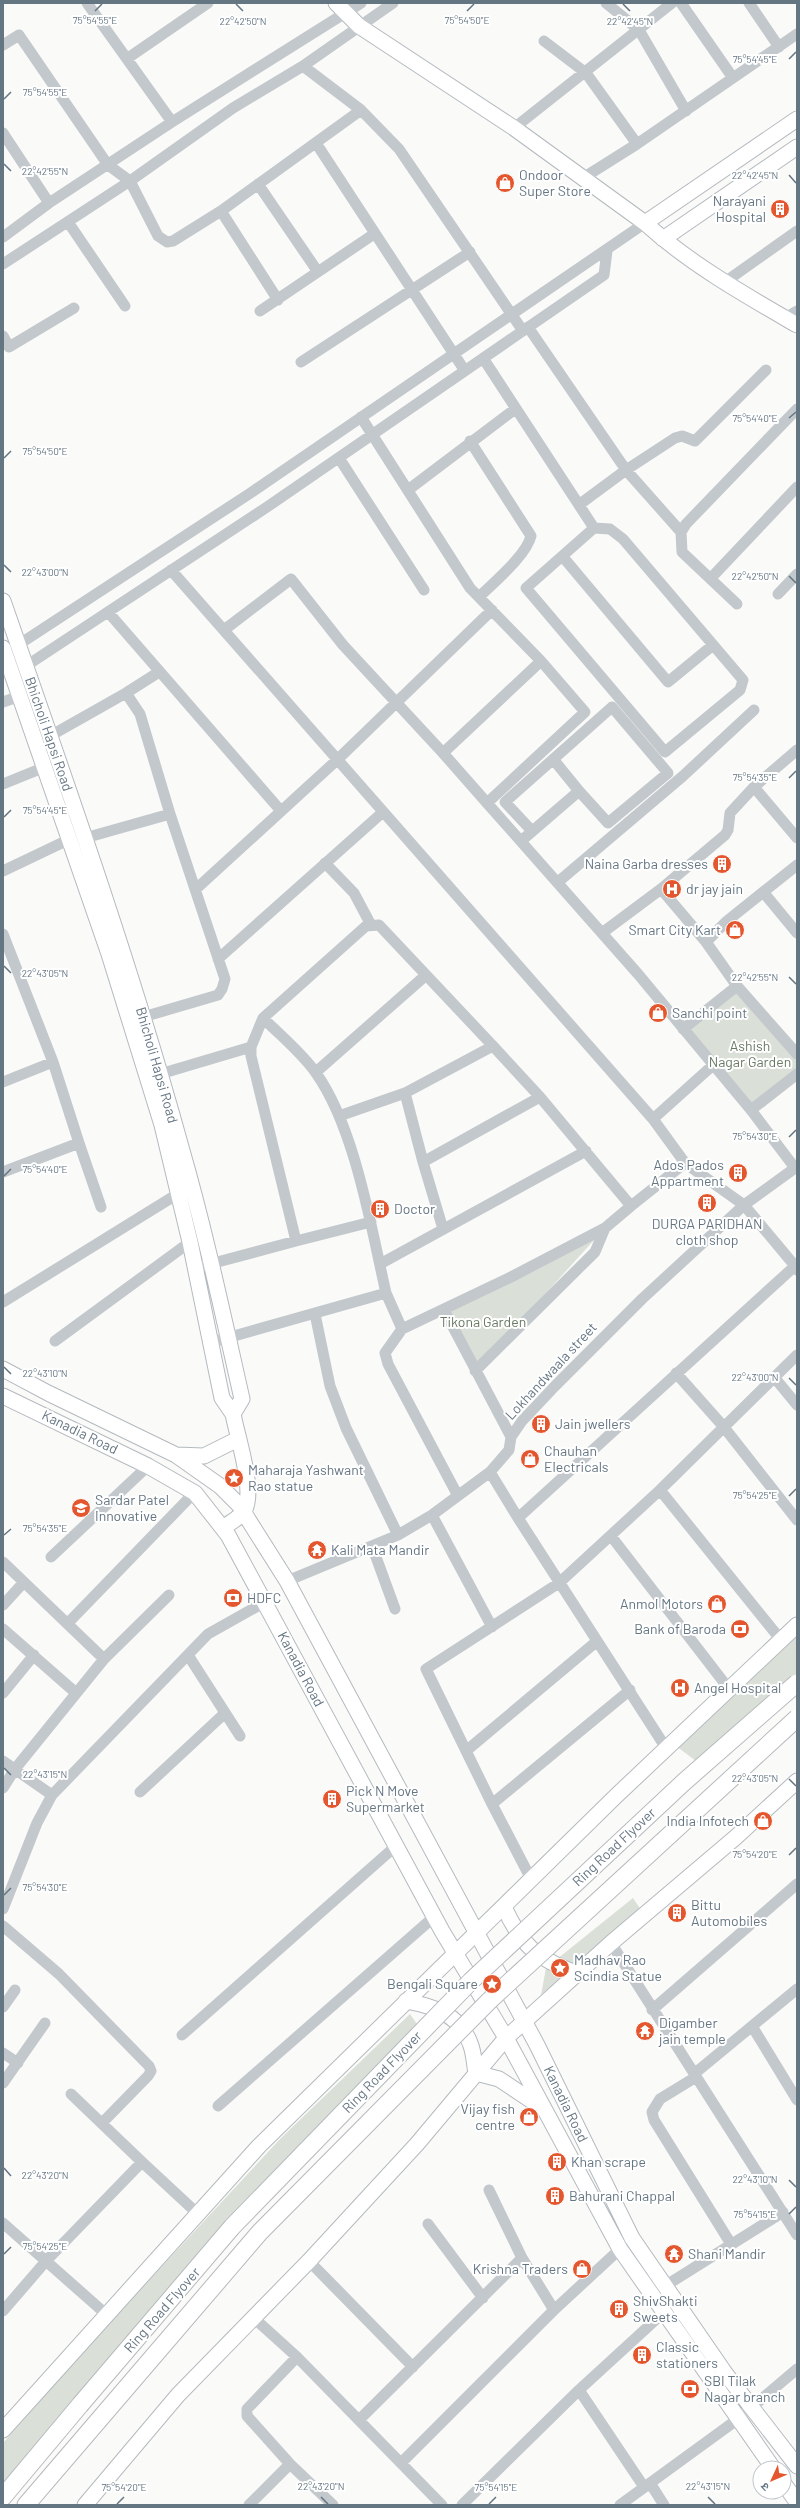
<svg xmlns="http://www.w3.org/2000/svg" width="800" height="2508" font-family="Barlow,'Noto Sans Devanagari',sans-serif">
  <rect width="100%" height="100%" fill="#fafaf8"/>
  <!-- green -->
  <path fill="#dadfd7" d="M737,986l60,68v19l-49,33 -65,-77z
    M605,1228l-127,140 -34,-58z
    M797,1620v66l-89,84 -36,-27z
    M633,1898l8,12 -100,85 5,-27z
    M410,2014l9,13 -416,458v-42l75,-86 202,-218z"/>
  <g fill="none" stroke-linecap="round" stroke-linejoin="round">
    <!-- secondary casing -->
    <g stroke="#b3babf" stroke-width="17">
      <path id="secondary" d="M336,3l23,23 155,102 131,95c45,41 100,72 152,102
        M645,223l152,-104
        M663,239l134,-92
        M3,601c63,181 127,361 178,546 24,83 42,168 61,252l-9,15c4,22 23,78 11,97 -4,7 -15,12 -21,17
        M3,648l106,306 53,171 28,117 32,156 11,16
        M3,1369l45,24 128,62 44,31 19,19 48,76 250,464 95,193 93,135 72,93
        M3,1396l145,70 47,27 33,42 214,396 64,107 114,211 153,219
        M176,1455l28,1 34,-17
        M504,1907c18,39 32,51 72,66
        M406,2001c27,5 53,13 64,42 4,9 4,20 6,30l23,6 42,28
        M3,2430l256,-284 357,-350 181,-171
        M784,2484l13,18
        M85,2505l93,-110 131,-134 108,-117 89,-106 105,-95 125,-106 61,-56"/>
    </g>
    <!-- primary casing -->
    <g stroke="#b5babe" stroke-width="19">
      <path id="primary" d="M3,2497l77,-92
        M26,2505l72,-84"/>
    </g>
    <!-- street -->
    <path stroke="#c3c8cc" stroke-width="11" d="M87,3l85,119
      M606,3l33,27 47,81
      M681,3l52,75
      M749,3l30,44
      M544,41l42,32 51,71
      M3,45l16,-10 89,130 22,16 28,55 9,6 6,-1 48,-30 140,-101
      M128,58l80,-55
      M303,66l58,44 38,39 124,182
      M514,128l158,-125
      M3,133l46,70
      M316,143l149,228
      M583,178l54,-34 160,-110
      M258,184l60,88
      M221,211l57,89
      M68,222l57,84
      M3,237l46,-34 123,-81 189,-119
      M3,264l127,-83 103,-73 70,-42 90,-63
      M725,282l72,-51
      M260,311l114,-77
      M785,318l12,-7
      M528,327l98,143 55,62
      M3,336l6,11 65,-39
      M483,358l111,170 -68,60 139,164 75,-62 3,-10 -120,-141 -13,-10 -16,-1
      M301,362l169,-110
      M361,417l109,171 71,73 -98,92 44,50 98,-91 -44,-51
      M470,441l61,95c-5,20 -37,46 -52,61
      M339,458l85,132
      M408,490l107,-81
      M580,504l46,-34 49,-32 7,-2 13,5 71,-71
      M563,557l105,125 45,-37
      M171,570l482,549 32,44
      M711,578l86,-91
      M778,594l19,-20
      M737,604l-55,-52 -1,-20 5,-8 111,-115
      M108,612l173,199
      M224,630l67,-51 52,66 100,108
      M18,645l231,-151 396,-271
      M26,666l241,-159 337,-232 3,-24
      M126,693l33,-21
      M3,702l17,-6
      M50,736l76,-43 14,21 30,100 55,165 -3,10 -4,6 -75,22
      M553,759l26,32
      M3,784l42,-17
      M754,787l43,-37
      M85,838l85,-24
      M521,841l58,-50 29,32 60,-50 -56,-66 -107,95 27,29
      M325,863l29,30 17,32
      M3,871l67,-32
      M558,882l125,-106 71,-66
      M196,889l141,-129 155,-150
      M661,889l64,-54 3,-5 2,-17 24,-26 43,51
      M764,893l33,40
      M602,933l59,-44 45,53 31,44 60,68
      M3,934l50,128
      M706,942l21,-21 70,-56
      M218,959l165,-147
      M263,1018l103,-92 13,-1 114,121
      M683,1029l54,-43
      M316,1072l109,-96
      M160,1074l91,-27
      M3,1082l50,-20 26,81 -76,29
      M405,1093l18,69 117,-65
      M751,1110l46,-36
      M653,1119l59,-53
      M79,1143l22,64
      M423,1162l20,67
      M631,1206l54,-43 59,42 51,61 2,-2
      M296,1241l75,-19
      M380,1264l206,-113
      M195,1268l101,-27 -45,-185v-9l12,-29c17,17 39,35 53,55 39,55 55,154 70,220
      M3,1302l181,-112
      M444,1310l67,127
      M315,1314l15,72 16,42 52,107
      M402,1329l-17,24 3,11 70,132
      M55,1341l135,-99
      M209,1343l177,-50 16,36 107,-51 96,-50 26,-22 -91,-109 -47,-51 -88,47 -66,23
      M475,1371l120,-119 10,-24
      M676,1373l47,53 74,94
      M774,1377l23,28
      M490,1472l28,46
      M660,1490l121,150
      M432,1515l60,112
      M611,1536l118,153
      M372,1546l23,63
      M51,1557l97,-91
      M3,1562l101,97
      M287,1581l111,-46 34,-20 58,-43 19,-22 2,-13 11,-16 33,-35 87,-87 102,-94 51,-37 -44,-58 -113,-136 -151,-171
      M3,1605l21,-23
      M68,1623l126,-130
      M3,1629l73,64
      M188,1655l52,81
      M3,1693l31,-38
      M666,1748l-148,-230 277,-252 2,4
      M466,1751l130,-109
      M3,1761l49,34
      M3,1788l12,-19 89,-110 65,-64
      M140,1792l85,-79
      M492,1804l138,-114
      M531,1879l-39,-75 -66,-135 133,-86 101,-93 137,-135
      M3,1909l34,-86 15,-28 156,-161 57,-32
      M3,1926l56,48 90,92 2,5 -3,5 -46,47
      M611,1943l186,292
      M3,2007l12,-17
      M652,2010l145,-126
      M752,2026l45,74
      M182,2035l215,-190
      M3,2053l15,10
      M694,2074l103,-85
      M696,2077l-36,22 -8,13 2,8 77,124
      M3,2083l42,-60
      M71,2094l71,68
      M218,2106l217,-190
      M489,2190l33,68 32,52
      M3,2223l104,92
      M428,2224l55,74
      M309,2261l104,106
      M665,2286l118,-74
      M3,2311l43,-50 96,-99 56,52
      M254,2318l43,39 145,148
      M297,2357l-50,52v7l43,48 43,41
      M579,2390l65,97
      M359,2420l163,-162
      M401,2463l153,-153 66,-61
      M650,2483l14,22
      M249,2505l41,-41
      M462,2505l117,-115 84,-77
      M620,2505l118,-86 59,-50"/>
    <!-- secondary -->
    <use href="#secondary" stroke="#fff" stroke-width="15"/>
    <!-- primary -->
    <use href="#primary" stroke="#fff" stroke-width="17"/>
    <!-- primary-bridge casing -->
    <g stroke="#b5babe" stroke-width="19" stroke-linecap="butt">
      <path id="primary-bridge" d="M80,2405l152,-178 239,-246 213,-199 113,-99
        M98,2421l162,-189 230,-232 307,-282"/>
    </g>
    <!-- primary-bridge -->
    <use href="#primary-bridge" stroke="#fff" stroke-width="17"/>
  </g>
  <!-- ticks -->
  <path fill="none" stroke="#657683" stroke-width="1.5" d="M236,4l7,7M623,4l7,7M95,11l7,-7M467,11l7,-7M789,59l7,-7M4,99l7,-7M4,164l7,7M789,175l7,8M789,418l7,-6M4,458l7,-7M4,565l7,7M789,576l7,7M789,778l7,-7M4,817l7,-7M4,966l7,7M789,977l7,7M789,1137l7,-7M4,1176l7,-7M4,1367l7,7M789,1378l7,7M789,1496l7,-7M4,1535l7,-6M4,1768l7,7M789,1779l7,7M789,1855l7,-7M4,1895l7,-7M4,2168l7,8M789,2180l7,7M789,2214l7,-7M4,2254l7,-7M321,2497l7,7M708,2497l7,7M117,2504l7,-7M489,2504l7,-7"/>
  <!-- icons -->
  <defs>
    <g id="shop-disc" transform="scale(1)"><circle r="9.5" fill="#e4572e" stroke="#fff"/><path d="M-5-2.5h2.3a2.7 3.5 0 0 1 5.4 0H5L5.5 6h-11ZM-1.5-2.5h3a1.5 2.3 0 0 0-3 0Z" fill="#fff"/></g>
    <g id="building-disc" transform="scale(1)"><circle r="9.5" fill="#e4572e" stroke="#fff"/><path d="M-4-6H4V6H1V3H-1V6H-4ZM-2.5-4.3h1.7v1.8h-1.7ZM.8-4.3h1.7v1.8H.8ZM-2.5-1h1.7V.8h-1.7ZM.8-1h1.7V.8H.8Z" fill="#fff"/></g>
    <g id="hospital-disc" transform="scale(1)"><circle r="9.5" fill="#e4572e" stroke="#fff"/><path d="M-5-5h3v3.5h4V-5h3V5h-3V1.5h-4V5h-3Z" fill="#fff"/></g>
    <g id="sight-disc" transform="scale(1)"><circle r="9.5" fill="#e4572e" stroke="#fff"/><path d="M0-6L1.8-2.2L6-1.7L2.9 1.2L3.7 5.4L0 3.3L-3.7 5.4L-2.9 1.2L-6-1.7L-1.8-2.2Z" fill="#fff"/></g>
    <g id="school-disc" transform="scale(1)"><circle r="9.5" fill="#e4572e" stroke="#fff"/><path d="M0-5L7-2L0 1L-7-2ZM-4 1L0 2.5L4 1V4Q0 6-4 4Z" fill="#fff"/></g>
    <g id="temple-disc" transform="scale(1)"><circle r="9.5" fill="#e4572e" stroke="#fff"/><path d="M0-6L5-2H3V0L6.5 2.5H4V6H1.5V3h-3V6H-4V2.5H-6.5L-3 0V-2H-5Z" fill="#fff"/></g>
    <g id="bank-disc" transform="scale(1)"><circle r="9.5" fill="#e4572e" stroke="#fff"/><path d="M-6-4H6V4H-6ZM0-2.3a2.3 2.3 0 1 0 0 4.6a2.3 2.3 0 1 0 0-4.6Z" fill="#fff"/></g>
  </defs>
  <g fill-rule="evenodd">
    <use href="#shop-disc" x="505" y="183"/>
    <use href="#building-disc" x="780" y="209"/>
    <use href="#building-disc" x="722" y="864"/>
    <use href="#hospital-disc" x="672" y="889"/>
    <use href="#shop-disc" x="735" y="930"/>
    <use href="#shop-disc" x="658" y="1013"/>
    <use href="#building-disc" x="738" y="1173"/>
    <use href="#building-disc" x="707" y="1203"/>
    <use href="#building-disc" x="380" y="1209"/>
    <use href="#building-disc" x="541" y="1424"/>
    <use href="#shop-disc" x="530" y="1459"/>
    <use href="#sight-disc" x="234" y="1478"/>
    <use href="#school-disc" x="81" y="1508"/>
    <use href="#temple-disc" x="317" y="1550"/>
    <use href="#bank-disc" x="233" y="1598"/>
    <use href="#shop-disc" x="717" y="1604"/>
    <use href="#bank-disc" x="740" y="1629"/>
    <use href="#hospital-disc" x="680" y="1688"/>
    <use href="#building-disc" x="332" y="1799"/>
    <use href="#shop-disc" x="763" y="1821"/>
    <use href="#building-disc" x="677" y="1913"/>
    <use href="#sight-disc" x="560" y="1968"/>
    <use href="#sight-disc" x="492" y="1984"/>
    <use href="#temple-disc" x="645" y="2031"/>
    <use href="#shop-disc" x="529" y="2117"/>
    <use href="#building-disc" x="557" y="2162"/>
    <use href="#building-disc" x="555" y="2196"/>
    <use href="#temple-disc" x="674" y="2254"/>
    <use href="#shop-disc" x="582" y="2269"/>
    <use href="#building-disc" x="619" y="2309"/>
    <use href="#building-disc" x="642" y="2355"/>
    <use href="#bank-disc" x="690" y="2389"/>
  </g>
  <g text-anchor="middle" stroke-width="4" stroke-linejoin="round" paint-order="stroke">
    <!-- poi labels -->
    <g font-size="14" fill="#657683" stroke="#fff" text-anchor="start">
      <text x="519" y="180">Ondoor<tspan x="519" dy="16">Super Store</tspan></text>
      <text x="766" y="206" text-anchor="end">Narayani<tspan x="766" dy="16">Hospital</tspan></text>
      <text x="708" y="869" text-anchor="end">Naina Garba dresses</text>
      <text x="686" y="894">dr jay jain</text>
      <text x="721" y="935" text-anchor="end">Smart City Kart</text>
      <text x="672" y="1018">Sanchi point</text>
      <text x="724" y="1170" text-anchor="end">Ados Pados<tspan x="724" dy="16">Appartment</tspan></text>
      <text x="394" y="1214">Doctor</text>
      <text x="707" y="1229" text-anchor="middle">DURGA PARIDHAN<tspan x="707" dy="16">cloth shop</tspan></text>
      <text x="555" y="1429">Jain jwellers</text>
      <text x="544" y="1456">Chauhan<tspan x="544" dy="16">Electricals</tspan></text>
      <text x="248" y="1475">Maharaja Yashwant<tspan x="248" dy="16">Rao statue</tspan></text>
      <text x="95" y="1505">Sardar Patel<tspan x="95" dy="16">Innovative</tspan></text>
      <text x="331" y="1555">Kali Mata Mandir</text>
      <text x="247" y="1603">HDFC</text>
      <text x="703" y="1609" text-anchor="end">Anmol Motors</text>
      <text x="726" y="1634" text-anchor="end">Bank of Baroda</text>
      <text x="694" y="1693">Angel Hospital</text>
      <text x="346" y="1796">Pick N Move<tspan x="346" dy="16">Supermarket</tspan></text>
      <text x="749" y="1826" text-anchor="end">India Infotech</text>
      <text x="691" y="1910">Bittu<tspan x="691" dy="16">Automobiles</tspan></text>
      <text x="574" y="1965">Madhav Rao<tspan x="574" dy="16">Scindia Statue</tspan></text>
      <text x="478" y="1989" text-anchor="end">Bengali Square</text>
      <text x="659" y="2028">Digamber<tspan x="659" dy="16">jain temple</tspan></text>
      <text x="515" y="2114" text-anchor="end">Vijay fish<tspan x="515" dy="16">centre</tspan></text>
      <text x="571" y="2167">Khan scrape</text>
      <text x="569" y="2201">Bahurani Chappal</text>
      <text x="688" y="2259">Shani Mandir</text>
      <text x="568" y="2274" text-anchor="end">Krishna Traders</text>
      <text x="633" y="2306">ShivShakti<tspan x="633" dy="16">Sweets</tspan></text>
      <text x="656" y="2352">Classic<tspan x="656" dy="16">stationers</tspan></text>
      <text x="704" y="2386">SBI Tilak<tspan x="704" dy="16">Nagar branch</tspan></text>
    </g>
    <!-- street labels -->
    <g font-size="14" fill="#657683" stroke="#fff">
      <text transform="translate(49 734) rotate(71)" y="5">Bhicholi Hapsi Road</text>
      <text transform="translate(157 1065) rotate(74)" y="5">Bhicholi Hapsi Road</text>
      <text transform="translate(551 1371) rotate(-47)" y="5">Lokhandwaala street</text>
      <text transform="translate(80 1432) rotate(26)" y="5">Kanadia Road</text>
      <text transform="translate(301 1669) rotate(62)" y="5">Kanadia Road</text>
      <text transform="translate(614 1847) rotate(-43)" y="5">Ring Road Flyover</text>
      <text transform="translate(382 2072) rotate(-46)" y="5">Ring Road Flyover</text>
      <text transform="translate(566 2104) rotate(64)" y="5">Kanadia Road</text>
      <text transform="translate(162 2310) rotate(-49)" y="5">Ring Road Flyover</text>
    </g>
    <!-- park labels -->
    <g font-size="14" fill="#687a64" stroke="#fff">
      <text x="750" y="1051">Ashish<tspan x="750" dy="16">Nagar Garden</tspan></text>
      <text x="483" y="1327">Tikona Garden</text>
    </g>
  </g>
  <g font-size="10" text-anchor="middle" fill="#657683" stroke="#fff" stroke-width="4" stroke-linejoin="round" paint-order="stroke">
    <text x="95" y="24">75°54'55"E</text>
    <text x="467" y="24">75°54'50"E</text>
    <text x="243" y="25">22°42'50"N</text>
    <text x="630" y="25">22°42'45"N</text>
    <text x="755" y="63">75°54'45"E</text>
    <text x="45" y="96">75°54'55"E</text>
    <text x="45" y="175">22°42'55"N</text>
    <text x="755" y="179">22°42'45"N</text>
    <text x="755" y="422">75°54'40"E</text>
    <text x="45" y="455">75°54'50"E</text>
    <text x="45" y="576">22°43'00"N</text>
    <text x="755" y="580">22°42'50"N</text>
    <text x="755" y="781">75°54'35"E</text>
    <text x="45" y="814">75°54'45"E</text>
    <text x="45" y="977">22°43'05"N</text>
    <text x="755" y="981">22°42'55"N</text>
    <text x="755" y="1140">75°54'30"E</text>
    <text x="45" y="1173">75°54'40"E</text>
    <text x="45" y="1377">22°43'10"N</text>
    <text x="755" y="1381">22°43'00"N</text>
    <text x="755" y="1499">75°54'25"E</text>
    <text x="45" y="1532">75°54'35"E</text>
    <text x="45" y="1778">22°43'15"N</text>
    <text x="755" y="1782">22°43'05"N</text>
    <text x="755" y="1858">75°54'20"E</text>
    <text x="45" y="1891">75°54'30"E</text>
    <text x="45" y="2179">22°43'20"N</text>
    <text x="755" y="2183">22°43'10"N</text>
    <text x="755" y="2218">75°54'15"E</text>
    <text x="45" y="2250">75°54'25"E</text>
    <text x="321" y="2490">22°43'20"N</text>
    <text x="708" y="2490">22°43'15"N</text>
    <text x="124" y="2491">75°54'20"E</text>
    <text x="496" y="2491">75°54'15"E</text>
  </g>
  <!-- border -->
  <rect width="800" height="2508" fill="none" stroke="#657683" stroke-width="8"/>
  <!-- north arrow -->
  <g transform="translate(772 2480) rotate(226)"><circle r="19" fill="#ffffff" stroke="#c1c8cd"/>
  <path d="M0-3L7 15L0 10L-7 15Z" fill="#e4572e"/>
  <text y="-6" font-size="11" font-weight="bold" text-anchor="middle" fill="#657683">उ</text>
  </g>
</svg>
